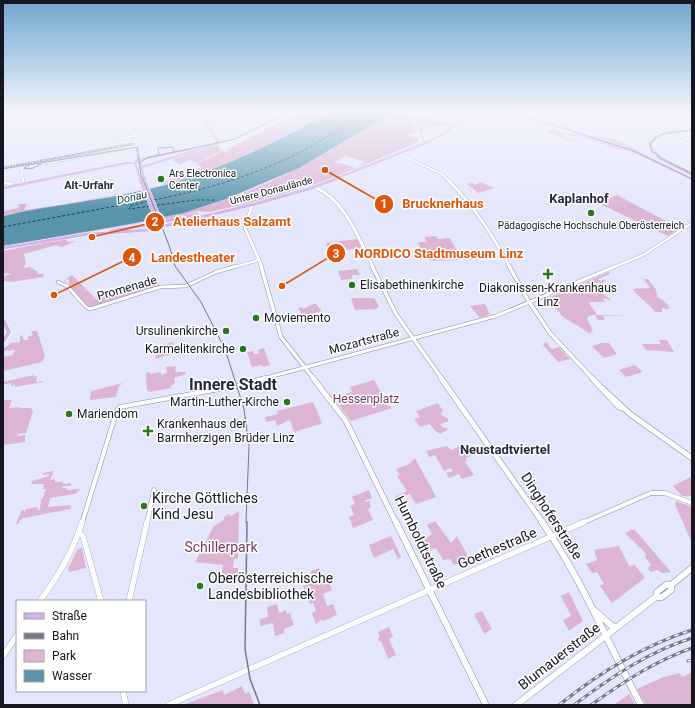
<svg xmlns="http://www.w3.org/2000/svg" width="695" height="708" font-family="Roboto,sans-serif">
  <rect width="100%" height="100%" fill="#e4e7fb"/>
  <!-- green -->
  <path fill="#dcb5d2" d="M301,112h31c-38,20 -79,40 -117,57 -17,8 -36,11 -55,16l10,-4 -11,3 43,-17 -6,-3 27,-13 9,2 -6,-3z
    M394,112h10l-2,1 9,3 7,18 -3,-1 -8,3 11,2v4l-61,26 9,-6 -21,-6 -10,6 21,6 -40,16 -70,20 -37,8 -10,-1 -34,9 -4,-2c47,-11 93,-27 135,-49 34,-17 65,-39 98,-57z
    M411,115l43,9c-10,3 -28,-1 -33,11l4,7h-2l-5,-14z
    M554,129l10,5 8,-1 37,5 26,10 -4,-1 61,29c-32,-16 -64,-32 -99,-39l55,22 -23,-10 -4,1 -33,-11 1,-2 -31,-2 16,6h8l-8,1 -28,-10z
    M217,145l5,5 -26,13 -6,-3 -10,4 -9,-5z
    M481,182l13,6 -16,5 -11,-9 5,-1 3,2z
    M142,189l-54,12 -85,14v-4l16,-3 -1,-4h9l-3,6 50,-7z
    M617,195l58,31 7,1 -14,9 -70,-33z
    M154,221l-151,25 36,-8z
    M436,236l2,3 12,-1 11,22 -31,1 -2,-3 -4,-1 -6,-15h8l-1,-5z
    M67,238v4l9,-1 -14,6 -6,-2 -32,9 2,10 -3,4 7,-1 8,5 -1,2h7l-1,3 -31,5 -9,-1 2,-5 7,-2 -9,-1v-22z
    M357,239l5,9 -34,4 -2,-9z
    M357,269l3,6h-8v4l-11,1 -3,-9z
    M609,272l1,2 -12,5 3,2 4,-2 1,2h-3l1,1 -3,2 -3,-2 -7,4 4,2 -3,2 4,-1 14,10 1,2 -7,-3 -1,1 3,3h-13l-4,1 8,12 35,1h-29l2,4h-7l-3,-5 -7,1 -1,3 6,12 -3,1 2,3 -30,-19 -14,-18z
    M72,275l24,24 61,-18 3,5 -69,21 -5,-2 -17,-20v-5l-2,-1 -2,1 1,2 -3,-1z
    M644,279h4l9,12 -1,1 2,4 -3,1c6,0 11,6 15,11l-3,1 4,1 -9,-2v4h-7c-7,-10 -16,-13 -22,-23l17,-1z
    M351,298h23l5,8 -3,3 -21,1z
    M314,304h2l6,7 -19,5 -5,-8 4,-1 1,2z
    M485,304l5,10 -10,4 -10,-12z
    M31,331h6l8,25 -3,6 -39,9v-14l10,-2 2,-5 -12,1v-2l8,-6 9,-1v-6l2,-1 2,5h4v-3l5,-2z
    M659,340h8l7,12 -28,-2 -4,-6h18l2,2z
    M173,342l3,11 -9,3 -1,-1 -10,4 -3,-11z
    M546,342l6,7 7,-2 11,12 -12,3 -15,-17z
    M602,343h7l8,11 -13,4 -12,-12z
    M264,348l6,17 -7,2 -1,-2 -10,2 -5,-15 6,-1 1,3 5,-1 -1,-3z
    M635,365l8,7 -17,5 -7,-7z
    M176,366l-1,6h10v-3l1,5 -12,4 1,6 -4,1v3l-22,4v-2l-2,1 -1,-18 4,-1v2l10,-2 3,4v-2l4,-1 -1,-6z
    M34,375v2l3,-1 -1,6 7,-1v1l-28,5v-2l-4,1v-3l-8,2v-3z
    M374,380l14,25 4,3 -41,13 -20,-26 3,-1 3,8 2,-2 -3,-7 3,3 13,-4 -2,-5z
    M123,383l-4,3 -3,11 -26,3 1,-9z
    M3,400h9l-3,8 11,-1 -1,1h12l2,3 -7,22 -8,1 -1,2 8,-1v7l-22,3z
    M313,402l9,21 -2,1 -26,8 -4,-12 -13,6 -2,-6 -9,2 -1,-5 13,-3 -1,-3z
    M438,403l5,8 -3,3 7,4 2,3 -9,3 2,3 7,2 -9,5 -6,-4 -4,-6 -10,3 -6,-8 6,-2 -4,-6z
    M464,444h2l8,11 -8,3 1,3 -2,1 9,13 -12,4 -3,-5 -10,4 -3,-5 7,-2 -2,-3 -7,3 -9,-16 -6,2 -3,-6 21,-5 4,4z
    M415,458l21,39 -20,7 -6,-10 -14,5 -1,-2 12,-6 -10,-15 3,-1 -4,-6 13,-5z
    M54,471l-4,9 5,-1v3h8v2l8,-1v3h-8l-1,2h5l-1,2 15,-1 -6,5 -25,4 -2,9 23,-2 -1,4 -46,9 -4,2 -1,3 -3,1 6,-14h2v3l2,-4 12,-2 -1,3h3l1,-11 2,-1 3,-9h-3l1,-5h-13l1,-3 17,-5v-2l-7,1 1,-2z
    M691,477v19h-9l-9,-10z
    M369,490l3,8 -8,3 1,1 4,-1 2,7 -3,1 5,11 -20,8 -4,-11 5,-2 -4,-9 5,-2 -3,-7z
    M676,501l16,6v36l-15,-34 -2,-5z
    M239,511l-1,48h-4l-1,9h5v12l-15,1 -2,-2 2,-14 -28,-3 19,-36 10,-6v-3l5,-3 2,2z
    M435,521l16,22 6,-7 12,22 -15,7 -4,-6 -7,1 -7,-12 -6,2 -6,-10 8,-6 -5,-9z
    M634,529l37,43 -9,1 -5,-3 -6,2 -3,-4 3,-3 -6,-8 1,-3c-6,-8 -14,-13 -21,-21z
    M391,536l10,21 -3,2 -5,-10 -19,9 -5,-13z
    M619,546l10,20 6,-1 10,13 -33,25 -12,-17 4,-2 -7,-12 -5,1 -6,-9 11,-4 -3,-10z
    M82,548l4,20 -17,4 -1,-4 10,-19z
    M319,568l3,7 4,-1 6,16 -9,4 4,12 6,-2 4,11 -14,6 -1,-2 -6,5 -4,-11 4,-2 -3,-8 -3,1 -7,-18 10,-3 -2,-12z
    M569,592l14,29 -14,10 -6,-11 8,-4 -10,-20z
    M277,604l2,9 7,-3 1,4 3,-1 4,12 -10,4v4l-9,3 -2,-13 -13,3v-7l8,-2 -1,-10z
    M482,611l10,18 -8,5 -10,-20z
    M389,627l4,10 -4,2 7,16 -8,4 -7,-18 -2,1 -1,-3 2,-2 -2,-5z
    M692,672v33h-46l-4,-7 -8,4 1,3h-21l15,-11 5,8 8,-4 -5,-9 24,-11 18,-5 3,4z
    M242,686l3,8 4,-2 5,12 -2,1h-69l40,-15 1,5z"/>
  <!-- water -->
  <path fill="#5a94ab" d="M332,112h62l-95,56 -73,31 -43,14 -47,10 -133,23v-30c52,-12 106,-16 158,-30 60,-16 114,-44 171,-74z"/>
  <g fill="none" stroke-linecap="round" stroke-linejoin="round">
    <!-- ferry -->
    <path stroke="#0f4354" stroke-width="1" stroke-dasharray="3 2" stroke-linecap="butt" d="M154,200c50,-10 99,-24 145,-47 23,-12 45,-28 68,-41
      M148,201l-18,5 -1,3 67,-9h18
      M3,227l118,-22 16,-9 1,-2 -4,-2"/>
    <!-- tertiary-far4 casing -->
    <g stroke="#868aa9" stroke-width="2.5">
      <path id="tertiary-far4" d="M134,112l-1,8 6,39
        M133,118l21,-6
        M213,130l43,-18
        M114,150l-4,-10 25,-4
        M23,180l-2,-12 116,-22"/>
    </g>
    <!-- tertiary-far3 casing -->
    <g stroke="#868aa9" stroke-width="3">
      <path id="tertiary-far3" d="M23,179l1,5
        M234,267l22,-6 3,-3
        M614,267l29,-12 49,-32"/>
    </g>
    <!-- tertiary-far2 casing -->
    <g stroke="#868aa9" stroke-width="4">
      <path id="tertiary-far2" d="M58,282l9,4 19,21 4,2 70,-22 26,-1 30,-14 21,-6
        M262,379l234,-63 120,-50"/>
    </g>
    <!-- tertiary-far1 casing -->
    <g stroke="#868aa9" stroke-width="5">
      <path id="tertiary-far1" d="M82,523l35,-113 3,-3 116,-21 29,-8
        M147,523l7,-33
        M582,523l69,-30h14l27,10"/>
    </g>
    <!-- tertiary casing -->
    <g stroke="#868aa9" stroke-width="6">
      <path id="tertiary" d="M79,533l4,3 18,65
        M40,601c18,-25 33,-49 42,-79
        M129,601l18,-79
        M3,656l14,-21
        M123,691l3,14
        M168,705l416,-183"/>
    </g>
    <!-- secondary-far4 casing -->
    <g stroke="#868aa9" stroke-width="2.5">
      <path id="secondary-far4" d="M404,112l54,11
        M617,112l75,34
        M399,154l43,20 6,6"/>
    </g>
    <!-- secondary-far3 casing -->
    <g stroke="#868aa9" stroke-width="3.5">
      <path id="secondary-far3" d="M447,179c28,28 44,54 63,88
        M3,182l11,3
        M314,187c31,12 45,52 59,80
        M252,205l-7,23 17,39"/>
    </g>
    <!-- secondary-far2 casing -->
    <g stroke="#868aa9" stroke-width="4.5">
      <path id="secondary-far2" d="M261,266l20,71 33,42
        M372,266l24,48 46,65
        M509,266l19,34 22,33 43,46"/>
    </g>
    <!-- secondary-far1 casing -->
    <g stroke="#868aa9" stroke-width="6">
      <path id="secondary-far1" d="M313,378l33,43 50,102
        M441,378l102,145
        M592,378l27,29 4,1
        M602,388l28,26 62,44"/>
    </g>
    <!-- secondary casing -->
    <g stroke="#868aa9" stroke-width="7">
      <path id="secondary" d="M396,522l90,183
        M542,522c40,57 66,122 99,183
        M656,597h6l9,-7v-5
        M595,611l17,15 5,1
        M516,705l140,-108 1,-5 9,-7h5l21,-17"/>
    </g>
    <!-- primary-far2 casing -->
    <g stroke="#fff" stroke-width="3">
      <path id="primary-far2" d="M139,159l6,21
        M136,160l54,-11
        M135,163l6,17
        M142,167l77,-24 -12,-18 -3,-13
        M42,180l84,-17h9l4,-4
        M332,180l96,-38 18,-10 26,-20"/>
    </g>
    <!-- primary-far1 casing -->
    <g stroke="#fff" stroke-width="3.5">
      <path id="primary-far1" d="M140,179l19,48
        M144,179l19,47
        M3,188l44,-9
        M166,221l31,-7
        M111,231l42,-7
        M91,234l57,-4 107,-26 57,-16 23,-9
        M3,248l91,-15"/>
    </g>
    <!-- primary casing -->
    <g stroke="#fff" stroke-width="5">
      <path id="primary" d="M3,320l6,12 -6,9"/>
    </g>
    <!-- motorway casing -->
    <g stroke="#fff" stroke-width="1">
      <path id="motorway" d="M471,112h3l-2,2z
        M511,112h3l121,38 57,28v2l-59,-28z"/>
    </g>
    <!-- tertiary-far4 -->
    <use href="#tertiary-far4" stroke="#fff" stroke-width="2"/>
    <!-- tertiary-far3 -->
    <use href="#tertiary-far3" stroke="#fff" stroke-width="2.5"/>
    <!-- tertiary-far2 -->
    <use href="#tertiary-far2" stroke="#fff" stroke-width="3"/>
    <!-- tertiary-far1 -->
    <use href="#tertiary-far1" stroke="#fff" stroke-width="4"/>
    <!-- tertiary -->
    <use href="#tertiary" stroke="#fff" stroke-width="5.5"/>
    <!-- secondary-far4 -->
    <use href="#secondary-far4" stroke="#fff" stroke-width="2"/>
    <!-- secondary-far3 -->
    <use href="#secondary-far3" stroke="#fff" stroke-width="3"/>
    <!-- secondary-far2 -->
    <use href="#secondary-far2" stroke="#fff" stroke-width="3.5"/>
    <!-- secondary-far1 -->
    <use href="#secondary-far1" stroke="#fff" stroke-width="5"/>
    <!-- secondary -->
    <use href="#secondary" stroke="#fff" stroke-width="6"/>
    <!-- primary-far2 -->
    <use href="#primary-far2" stroke="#d1b5e9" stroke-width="2.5"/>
    <!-- primary-far1 -->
    <use href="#primary-far1" stroke="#d1b5e9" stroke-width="3"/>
    <!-- primary -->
    <use href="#primary" stroke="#d1b5e9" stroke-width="4"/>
    <!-- motorway -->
    <use href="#motorway" fill="#b284db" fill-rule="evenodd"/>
    <!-- tram-far1 -->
    <path stroke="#767787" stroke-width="1" d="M155,156l4,-2 -1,-6 15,-1 1,4 -4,3
      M139,163l8,-5 88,-19 55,-27
      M41,164l-10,5 -7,-1 5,-3 108,-18 4,28 28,70 6,21 26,36 24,47 19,60 5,37 -3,77
      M3,169l27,-5"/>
    <!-- tram -->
    <path stroke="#767787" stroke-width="1.5" d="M247,522l-2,127 5,30 10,26"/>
    <!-- rail-far1 casing -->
    <g stroke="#767787" stroke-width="2">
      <path id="rail-far1" d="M658,157l34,17
        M663,159l-11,-8 -2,-7c9,-14 28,-12 42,-14
        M3,168l129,-24"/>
    </g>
    <!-- rail casing -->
    <g stroke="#767787" stroke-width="3">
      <path id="rail" d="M688,661l4,-1
        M559,705c41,-33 83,-59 133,-75
        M574,705c37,-28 74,-53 118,-67
        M591,705c32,-23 64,-44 101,-57"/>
    </g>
    <!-- rail-far1 -->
    <use href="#rail-far1" stroke="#fff" stroke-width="1" stroke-dasharray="1.5" stroke-linecap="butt"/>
    <!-- rail -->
    <use href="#rail" stroke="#fff" stroke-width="1.5" stroke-dasharray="4.5" stroke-linecap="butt"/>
  </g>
  <!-- sky -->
  <linearGradient id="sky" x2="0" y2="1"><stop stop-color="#6fa7d0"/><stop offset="0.53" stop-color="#f3f4fd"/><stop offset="1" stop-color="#f3f4fd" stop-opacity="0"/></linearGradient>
  <rect width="695" height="211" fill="url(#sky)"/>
  <!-- markers -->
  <g fill="#267823" stroke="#fff" stroke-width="1.5">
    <circle cx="161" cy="179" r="4"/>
    <circle cx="591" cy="213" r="4"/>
    <path d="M546 268h4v4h4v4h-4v4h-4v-4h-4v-4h4z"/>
    <circle cx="352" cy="285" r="4"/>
    <circle cx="256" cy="318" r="4"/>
    <circle cx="226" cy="331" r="4"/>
    <circle cx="243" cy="349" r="4"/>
    <circle cx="287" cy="402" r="4"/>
    <circle cx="69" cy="414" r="4"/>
    <path d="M146 425h4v4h4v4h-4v4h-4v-4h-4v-4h4z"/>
    <circle cx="144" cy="506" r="4"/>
    <circle cx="200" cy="586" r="4"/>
  </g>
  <g text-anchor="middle" stroke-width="3" stroke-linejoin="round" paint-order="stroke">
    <!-- far-poi labels -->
    <g font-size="10" fill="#151621" stroke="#fff" text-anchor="start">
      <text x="169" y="177">Ars Electronica<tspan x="169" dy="12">Center</tspan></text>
      <text x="591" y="229" text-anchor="middle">Pädagogische Hochschule Oberösterreich</text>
    </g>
    <!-- far-street labels -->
    <g font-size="10" fill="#151621" stroke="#fff">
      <text transform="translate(271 190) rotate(-15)" y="4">Untere Donaulände</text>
    </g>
    <!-- far-neighbourhood labels -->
    <g font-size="11" font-weight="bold" fill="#252741" stroke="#fff">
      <text x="89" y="189">Alt-Urfahr</text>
    </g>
    <!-- far-water labels -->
    <g font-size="11" font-style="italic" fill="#0f4354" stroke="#fff">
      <text transform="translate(132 197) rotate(-13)" y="4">Donau</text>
    </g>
    <!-- poi labels -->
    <g font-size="12" fill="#151621" stroke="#fff" text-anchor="start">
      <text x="360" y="289">Elisabethinenkirche</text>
      <text x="548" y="292" text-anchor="middle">Diakonissen-Krankenhaus<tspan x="548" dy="14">Linz</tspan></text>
      <text x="264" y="322">Moviemento</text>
      <text x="218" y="335" text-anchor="end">Ursulinenkirche</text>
      <text x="235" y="353" text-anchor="end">Karmelitenkirche</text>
      <text x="279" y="406" text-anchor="end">Martin-Luther-Kirche</text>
      <text x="77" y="418">Mariendom</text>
      <text x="157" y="428">Krankenhaus der<tspan x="157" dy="14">Barmherzigen Brüder Linz</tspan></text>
    </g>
    <!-- street labels -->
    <g font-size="12" fill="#151621" stroke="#fff">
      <text transform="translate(127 288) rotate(-16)" y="4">Promenade</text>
      <text transform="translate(364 341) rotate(-15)" y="4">Mozartstraße</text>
    </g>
    <!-- park labels -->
    <g font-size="12" fill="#723a67" stroke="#fff">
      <text x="366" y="403">Hessenplatz</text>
    </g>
    <!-- far-district labels -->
    <g font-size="13" font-weight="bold" fill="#252741" stroke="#fff">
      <text x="579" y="203">Kaplanhof</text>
    </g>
    <!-- neighbourhood labels -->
    <g font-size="13" font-weight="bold" fill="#252741" stroke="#fff">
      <text x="505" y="454">Neustadtviertel</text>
    </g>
    <!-- near-poi labels -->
    <g font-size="14" fill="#151621" stroke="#fff" text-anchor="start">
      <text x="152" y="503">Kirche Göttliches<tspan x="152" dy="16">Kind Jesu</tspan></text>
      <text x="208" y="583">Oberösterreichische<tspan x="208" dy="16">Landesbibliothek</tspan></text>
    </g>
    <!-- near-street labels -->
    <g font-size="14" fill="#151621" stroke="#fff">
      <text transform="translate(552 516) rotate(57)" y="5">Dinghoferstraße</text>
      <text transform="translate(421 542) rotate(64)" y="5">Humboldtstraße</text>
      <text transform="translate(497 548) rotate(-23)" y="5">Goethestraße</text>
      <text transform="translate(559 656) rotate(-38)" y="5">Blumauerstraße</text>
    </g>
    <!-- near-park labels -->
    <g font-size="14" fill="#723a67" stroke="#fff">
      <text x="221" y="552">Schillerpark</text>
    </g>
    <!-- district labels -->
    <g font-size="16" font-weight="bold" fill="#252741" stroke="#fff">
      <text x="233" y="390">Innere Stadt</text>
    </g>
  </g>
  <!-- callouts -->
  <path fill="none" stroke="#dd560d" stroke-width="1.5" d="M325 170L384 204M92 237L155 222M282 286L336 253M54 295L132 257"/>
  <g fill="#dd560d" stroke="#fff" stroke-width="1.5">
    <circle cx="325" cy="170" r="4"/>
    <circle cx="92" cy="237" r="4"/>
    <circle cx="282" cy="286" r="4"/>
    <circle cx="54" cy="295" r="4"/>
    <circle cx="384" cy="204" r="10"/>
    <circle cx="155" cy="222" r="10"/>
    <circle cx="336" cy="253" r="10"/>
    <circle cx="132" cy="257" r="10"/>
  </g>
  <g font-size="12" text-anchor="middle" font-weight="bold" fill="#fff">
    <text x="384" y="208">1</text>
    <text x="155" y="226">2</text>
    <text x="336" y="258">3</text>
    <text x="132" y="262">4</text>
  </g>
  <g font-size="13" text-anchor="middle" font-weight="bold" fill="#dd560d" stroke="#fff" stroke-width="3" stroke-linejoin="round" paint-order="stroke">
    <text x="443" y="208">Brucknerhaus</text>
    <text x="232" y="226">Atelierhaus Salzamt</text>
    <text x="439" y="258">NORDICO Stadtmuseum Linz</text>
    <text x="193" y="262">Landestheater</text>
  </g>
  <!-- border -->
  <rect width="695" height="708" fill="none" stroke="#151621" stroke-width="8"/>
  <!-- legend -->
  <rect x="16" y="600" width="130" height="92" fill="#ffffff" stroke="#a1a2a6"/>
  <rect x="24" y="613" width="20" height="6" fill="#d1b5e9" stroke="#a1a2a6"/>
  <text x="52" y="620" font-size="12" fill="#151621">Straße</text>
  <rect x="24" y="633" width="20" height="6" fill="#767787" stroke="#a1a2a6"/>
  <text x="52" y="640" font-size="12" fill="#151621">Bahn</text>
  <rect x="24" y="650" width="20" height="12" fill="#dcb5d2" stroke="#a1a2a6"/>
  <text x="52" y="660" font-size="12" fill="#151621">Park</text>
  <rect x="24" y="670" width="20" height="12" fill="#5a94ab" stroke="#a1a2a6"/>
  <text x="52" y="680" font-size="12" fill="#151621">Wasser</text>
</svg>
